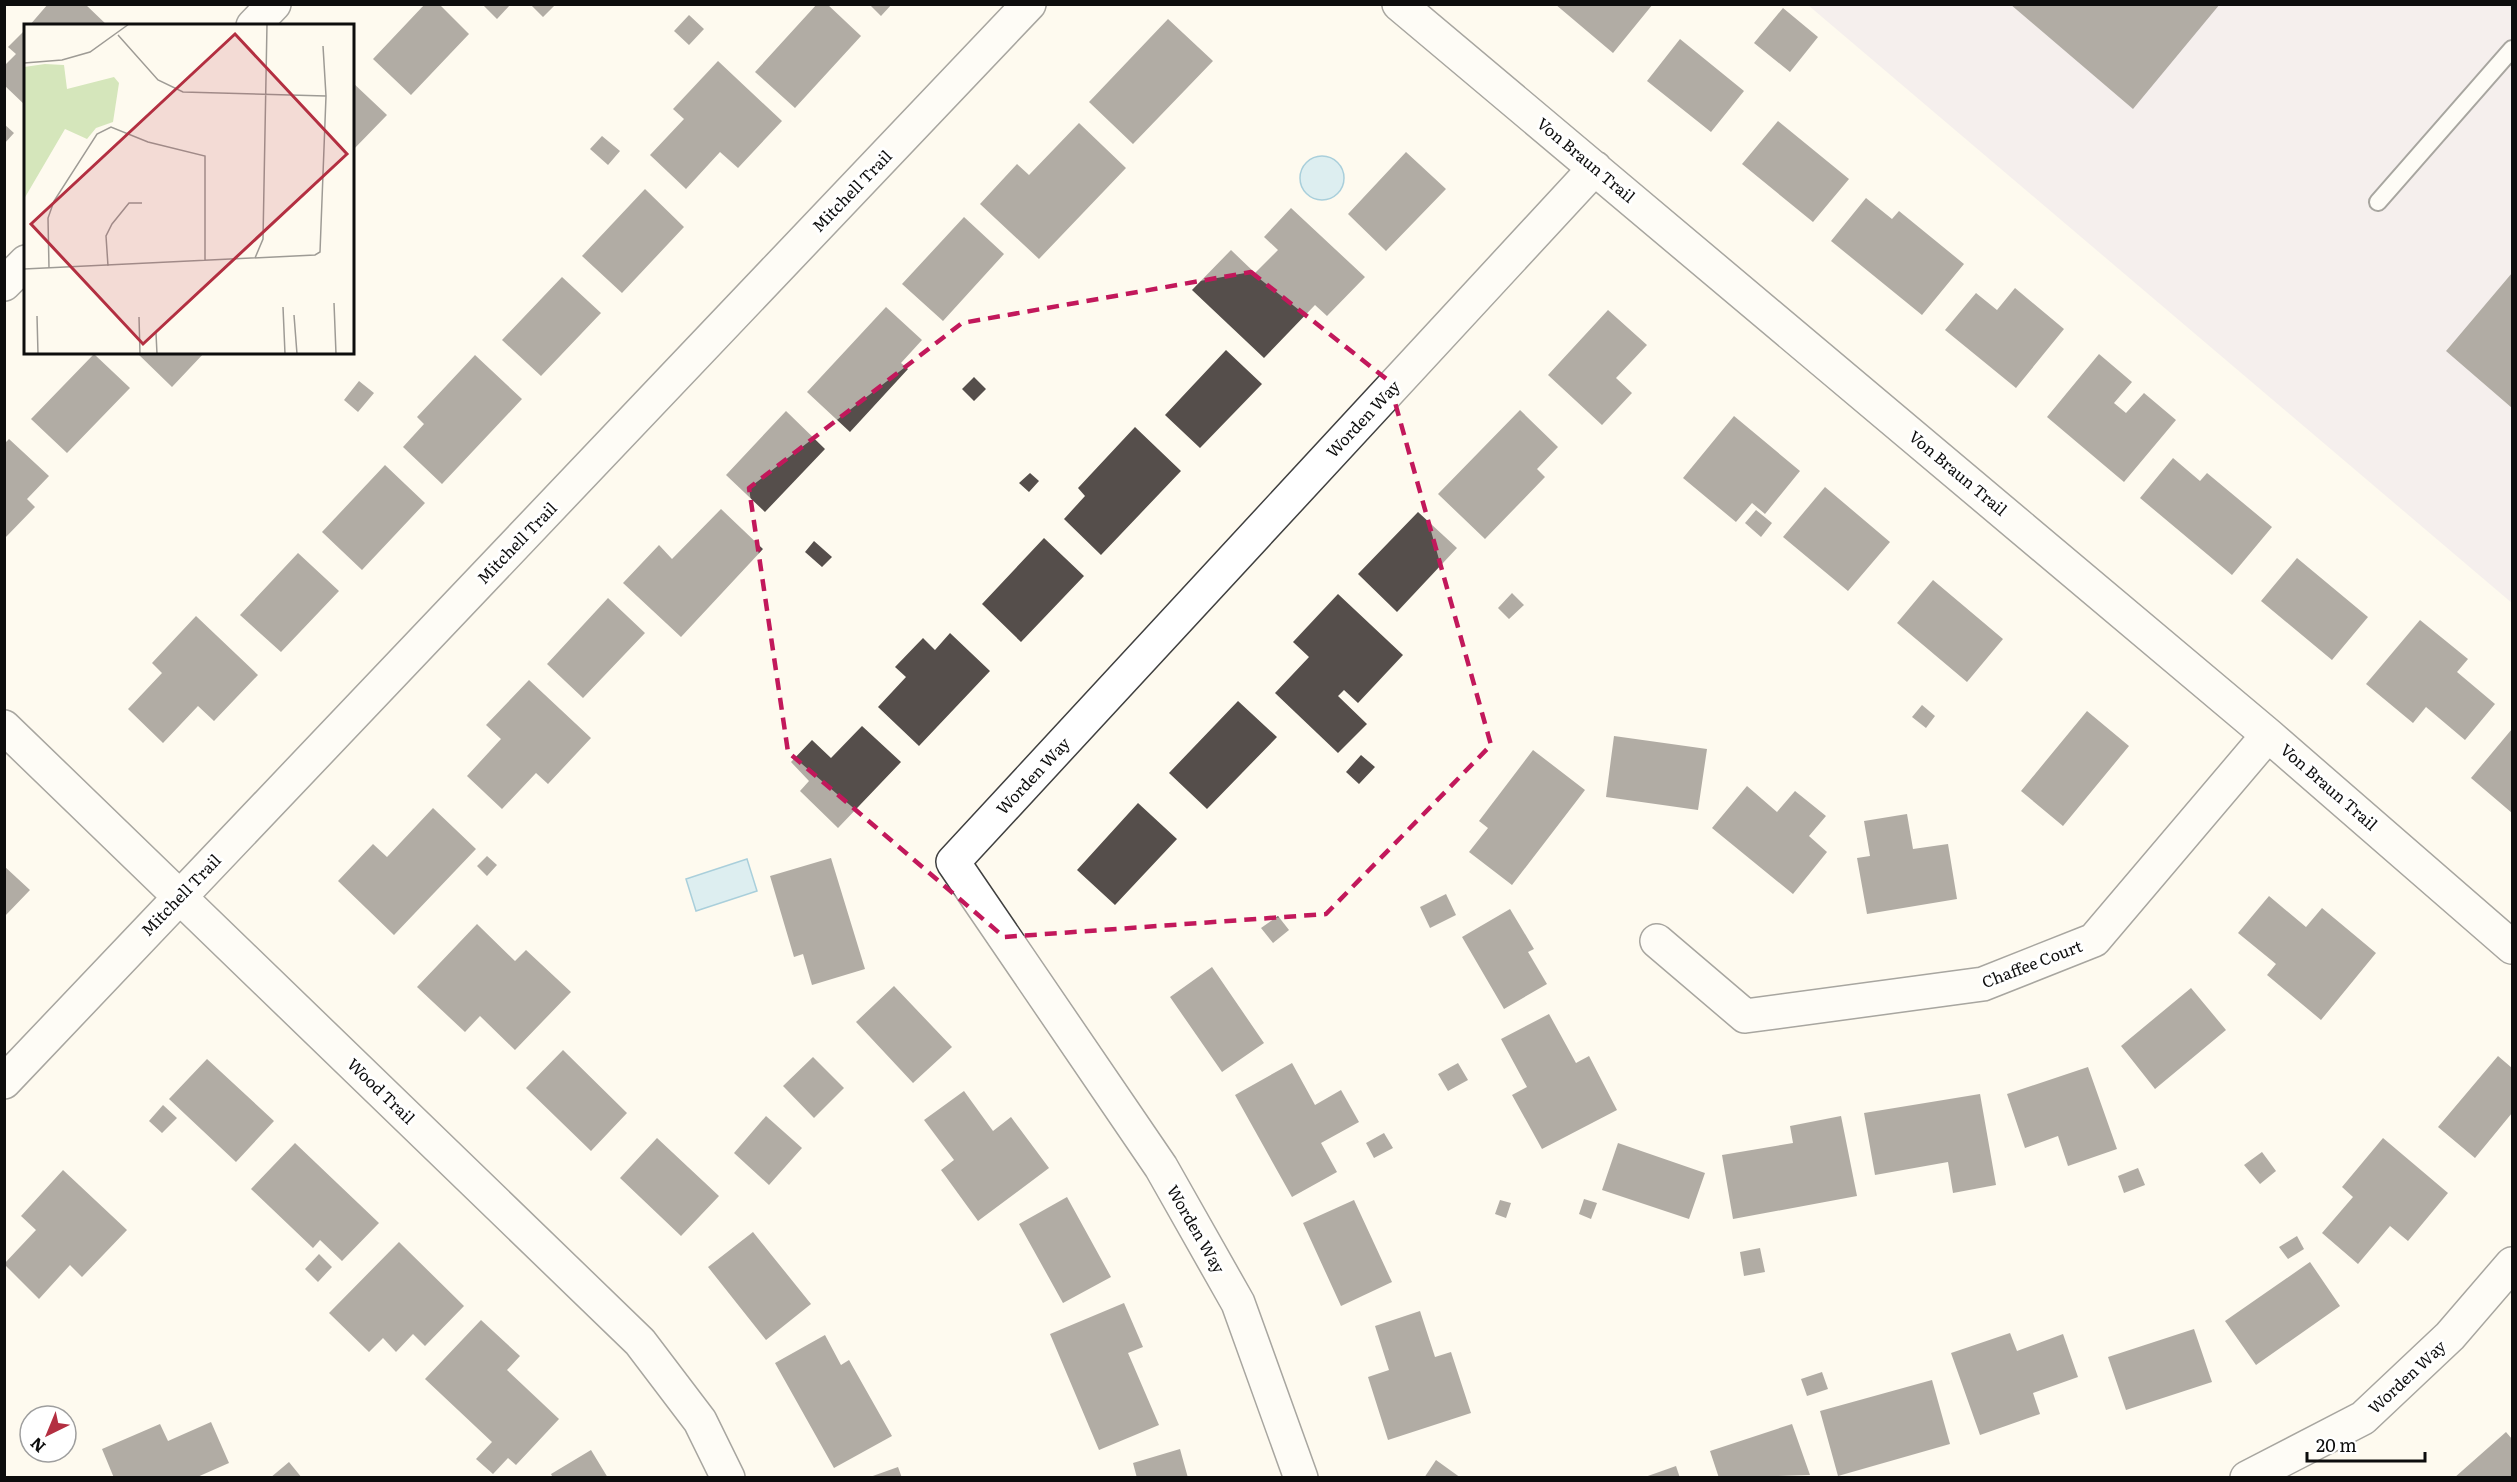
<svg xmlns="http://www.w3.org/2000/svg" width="2517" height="1482" font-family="Literata,serif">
  <rect width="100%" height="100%" fill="#fefaef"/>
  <!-- industrial -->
  <path fill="#eae2eb" d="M1808,5h704v598z"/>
  <!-- water -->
  <path fill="#b7e1f2" stroke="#449bc3" stroke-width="1.5" d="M1300 178a22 22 0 1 1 44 0a22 22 0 1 1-44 0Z
    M747,859l10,32 -61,20 -10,-32z"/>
  <!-- building -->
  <path fill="#554e4b" d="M48,4h37l23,22h-79z
    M425,4h14l30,30 -58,61 -38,-36z
    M482,4h29l-14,15z
    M530,4h26l-13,13z
    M817,4h10l34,32 -66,72 -40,-36z
    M869,4h23l-11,12z
    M1555,4h98l-40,49z
    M2010,4h210l-87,105z
    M1783,8l35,29 -28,35 -36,-29z
    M689,15l15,14 -15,16 -15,-14z
    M1168,19l45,42 -80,83 -44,-42z
    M26,29v77l-22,-21v-19l12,-12 -8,-7z
    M1680,39l64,52 -33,41 -64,-51z
    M718,61l64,60 -44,47 -18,-16 -34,37 -36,-34 34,-36 -11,-10z
    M352,82l35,33 -35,36z
    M1778,121l71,58 -36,43 -71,-58z
    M1079,123l47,45 -87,91 -59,-55 37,-40 12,11z
    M4,124l10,9 -10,11z
    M602,136l18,15 -12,14 -18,-16z
    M1406,152l40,37 -60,62 -38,-37z
    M645,189l39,38 -62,66 -40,-37z
    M1866,198l26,21 7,-8 65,53 -42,51 -91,-74z
    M1291,208l74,69 -38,39 -12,-11 -51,53 -72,-68 39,-40 24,23 23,-23 -14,-13z
    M964,217l40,37 -61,67 -41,-37z
    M2512,273v135l-66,-57z
    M562,277l39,36 -60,63 -39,-36z
    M2015,288l49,41 -48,59 -71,-58 31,-37 21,17z
    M886,307l36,33 -21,23 7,6 -58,63 -43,-40z
    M1608,310l39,35 -31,33 16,15 -30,32 -54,-50z
    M1226,350l36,34 -62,64 -35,-33z
    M136,352h69l-33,35z
    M94,354l36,34 -63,65 -36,-34z
    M2099,354l33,28 -18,21 12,10 18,-20 32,27 -52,62 -77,-65z
    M475,355l47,44 -80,85 -39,-37 21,-23 -7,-7z
    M974,377l12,12 -12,12 -12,-12z
    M359,381l15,12 -16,19 -14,-12z
    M1520,410l38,37 -21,22 8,8 -60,62 -47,-45z
    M786,411l39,38 -60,63 -39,-37z
    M1734,416l66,55 -35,43 -13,-11 -16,19 -53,-44z
    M1135,427l46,44 -80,84 -37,-36 21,-23 -7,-8z
    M9,439l40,37 -22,23 8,8 -31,32v-95z
    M2173,458l27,23 7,-8 65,54 -40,48 -92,-77z
    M385,465l40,38 -63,67 -40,-38z
    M1030,473l9,8 -10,11 -10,-9z
    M1825,487l65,55 -42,49 -65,-54z
    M721,509l42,40 -82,88 -58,-54 36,-38 13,14z
    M1756,510l16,13 -11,14 -16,-14z
    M1418,512l39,36 -60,64 -39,-38z
    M1044,538l40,38 -63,66 -39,-38z
    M814,541l18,16 -10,10 -17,-15z
    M298,553l41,38 -58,61 -41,-37z
    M2297,558l71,59 -36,43 -71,-59z
    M1933,580l70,59 -36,43 -70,-59z
    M1512,593l12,12 -15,14 -11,-11z
    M1338,594l65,61 -45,48 -14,-13 -6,6 29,28 -29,29 -63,-60 34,-36 -16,-15z
    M608,598l37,35 -62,65 -36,-34z
    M196,616l62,59 -44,46 -16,-15 -35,37 -35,-34 34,-36 -10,-10z
    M2420,620l48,39 -11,13 38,32 -30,36 -39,-33 -13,16 -47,-39z
    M950,633l40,38 -71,75 -41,-39 28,-30 -11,-10 28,-29 12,12z
    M529,680l62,58 -43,46 -12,-11 -34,36 -35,-33 34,-37 -15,-14z
    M1238,701l39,36 -70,72 -38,-36z
    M1922,705l13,11 -9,12 -14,-11z
    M2087,711l42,35 -66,80 -42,-35z
    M862,726l39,36 -63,66 -38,-37 9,-10 -18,-19 21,-22 19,18z
    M2512,729v84l-41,-35z
    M1614,736l93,13 -9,61 -92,-13z
    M1533,750l52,40 -73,95 -43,-33 19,-24 -9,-7z
    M1361,755l14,12 -16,17 -13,-12z
    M1747,786l30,26 18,-21 31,25 -17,20 18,16 -34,42 -81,-66z
    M1138,803l39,36 -62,66 -38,-35z
    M433,808l43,41 -82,86 -56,-54 35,-37 14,13z
    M1907,814l6,35 35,-5 9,55 -90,15 -10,-56 13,-2 -6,-35z
    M487,856l10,9 -10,11 -10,-10z
    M831,858l34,111 -53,16 -9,-31 -9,3 -24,-81z
    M4,866l26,24 -26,27z
    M1446,894l10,21 -26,13 -10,-21z
    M2269,896l37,31 16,-19 54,45 -55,67 -54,-45 9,-11 -38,-31z
    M1510,909l24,40 -6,3 19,32 -43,25 -42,-72z
    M1278,916l11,14 -16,13 -12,-15z
    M477,924l38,37 11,-11 45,42 -56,58 -35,-34 -15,16 -48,-45z
    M1212,967l52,76 -42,29 -52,-75z
    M894,986l58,61 -39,36 -57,-61z
    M2191,988l35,42 -71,59 -34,-43z
    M1549,1014l27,49 13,-7 28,54 -75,39 -30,-54 15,-8 -26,-48z
    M563,1050l64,63 -36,38 -65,-63z
    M2498,1056l14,12v45l-37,45 -37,-31z
    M813,1057l31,31 -30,30 -31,-32z
    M207,1059l67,62 -38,41 -67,-63z
    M1292,1063l23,42 26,-15 18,32 -38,21 16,29 -45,25 -57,-102z
    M1458,1063l10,17 -20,11 -10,-17z
    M2088,1067l29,82 -49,17 -10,-30 -33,12 -18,-54z
    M964,1091l29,40 18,-14 38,51 -71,53 -37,-51 13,-10 -30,-40z
    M1980,1094l16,91 -43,8 -5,-31 -73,13 -11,-62z
    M163,1105l14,13 -15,15 -13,-12z
    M766,1116l36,32 -33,37 -35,-32z
    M1841,1116l16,80 -124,23 -11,-64 71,-12 -3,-17z
    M1384,1133l9,15 -19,10 -8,-15z
    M657,1138l62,58 -38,40 -61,-58z
    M2383,1138l65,55 -40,48 -18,-15 -32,38 -36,-31 31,-36 -11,-10z
    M295,1143l84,80 -37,38 -22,-21 -7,8 -62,-59z
    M1618,1143l87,30 -16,46 -87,-29z
    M2262,1152l14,19 -16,13 -16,-19z
    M2138,1168l7,17 -21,8 -6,-17z
    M63,1170l64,60 -45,47 -12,-12 -31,34 -35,-35 32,-34 -15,-14z
    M1067,1197l44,80 -48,26 -44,-79z
    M1584,1199l13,4 -6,16 -12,-5z
    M1354,1200l38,82 -51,24 -38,-83z
    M1500,1200l11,3 -5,15 -11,-4z
    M753,1232l58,72 -45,36 -58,-73z
    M2297,1236l7,13 -16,10 -9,-12z
    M399,1242l65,64 -39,40 -12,-12 -17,18 -13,-14 -14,14 -40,-39z
    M1760,1248l5,24 -21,4 -4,-24z
    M319,1254l13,13 -14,15 -13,-13z
    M2310,1262l30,44 -84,59 -31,-44z
    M1124,1303l19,44 -15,6 31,72 -60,25 -49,-116z
    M1420,1311l15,46 16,-5 20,61 -83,27 -20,-63 21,-7 -14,-44z
    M481,1320l39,36 -13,14 52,49 -43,46 -8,-7 -15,16 -17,-15 16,-17 -67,-63z
    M2194,1329l18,53 -86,28 -18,-53z
    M2010,1333l7,18 46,-17 15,43 -45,16 7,21 -60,21 -29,-82z
    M825,1335l16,30 8,-5 43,76 -58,32 -59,-105z
    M1822,1372l6,17 -21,7 -6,-17z
    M1932,1380l18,64 -112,32 -18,-65z
    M211,1422l18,41 -34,15h-81l-12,-29 58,-25 8,17z
    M1792,1424l18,51 -91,3 -9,-27z
    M2506,1432l6,7v39h-58z
    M1180,1449l8,29h-51l-4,-15z
    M591,1450l17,28h-55l-2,-4z
    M1436,1460l25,18h-37z
    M289,1462l13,16h-32z
    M1676,1466l4,12h-35v-1z
    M898,1467l4,11h-32v-1z"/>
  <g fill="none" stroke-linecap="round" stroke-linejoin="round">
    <!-- service casing -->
    <g stroke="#404040" stroke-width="20">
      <path id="service" d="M2378,202l134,-153"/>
    </g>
    <!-- minor casing -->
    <g stroke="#404040" stroke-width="36">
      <path id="minor" d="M1399,4l869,731 244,212
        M253,26l21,-22
        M4,284l22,-22
        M4,727l636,615 60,79 28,57
        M1657,941l88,75 238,-32 111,-44 174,-205
        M4,1082l1025,-1078
        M1301,1478l-63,-175 -77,-136 -208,-305 642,-694
        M2247,1478l116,-60 87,-82 62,-72"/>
    </g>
    <!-- service -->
    <use href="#service" stroke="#fff" stroke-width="16"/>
    <!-- minor -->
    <use href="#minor" stroke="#fff" stroke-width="33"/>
  </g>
  <!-- marked area -->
  <path d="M0 0H2517V1482H0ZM1251,272l138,109 102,364 -165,169 -322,23 -216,-185 -39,-264 213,-165z" fill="#fefaef" fill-opacity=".55" fill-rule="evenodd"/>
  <path fill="none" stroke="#c2185b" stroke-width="4.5" stroke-dasharray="12 8" stroke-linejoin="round" d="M1251,272l138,109 102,364 -165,169 -322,23 -216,-185 -39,-264 213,-165z"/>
  <g text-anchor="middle" stroke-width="6" stroke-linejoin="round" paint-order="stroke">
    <!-- street labels -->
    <g font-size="16" fill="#0d0d0d" stroke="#fff">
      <text transform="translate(1586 160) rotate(40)" y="6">Von Braun Trail</text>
      <text transform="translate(852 191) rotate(-46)" y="6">Mitchell Trail</text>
      <text transform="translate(1363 419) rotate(-47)" y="6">Worden Way</text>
      <text transform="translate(1958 473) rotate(40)" y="6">Von Braun Trail</text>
      <text transform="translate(517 543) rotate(-46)" y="6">Mitchell Trail</text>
      <text transform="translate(1033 776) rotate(-47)" y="6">Worden Way</text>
      <text transform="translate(2329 787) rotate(41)" y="6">Von Braun Trail</text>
      <text transform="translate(181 895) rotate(-46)" y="6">Mitchell Trail</text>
      <text transform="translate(2032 964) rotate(-21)" y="6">Chaffee Court</text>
      <text transform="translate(381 1091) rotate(44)" y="6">Wood Trail</text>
      <text transform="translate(1196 1229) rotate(60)" y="6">Worden Way</text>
      <text transform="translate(2407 1377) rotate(-43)" y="6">Worden Way</text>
    </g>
  </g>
  <!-- overview -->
  <g transform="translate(24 24)">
    <rect width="330" height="330" fill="#fefaef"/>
    <path d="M21,40l19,1 3,24 47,-12 5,6 -6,39 -17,6 -9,11 -22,-10 -41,70v-132z" fill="#d5e6bb"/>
    <path fill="none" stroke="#9e9b95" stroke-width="1.5" d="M94,11l40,45 25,12 143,4M0,39l38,-3 28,-8 39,-28M231,234l8,-19 4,-215M84,242l-2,-30 6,-12 17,-21h13M25,244l-1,-50 6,-17 43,-67 14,-7 37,15 57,14v105M0,245l291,-14 5,-3 6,-156 -3,-50M310,279l2,51M259,283l2,47M270,291l3,39M13,292l1,38M115,293l1,37M132,309l1,21"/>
    <path fill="#b32f41" fill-opacity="0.15" stroke="#b32f41" stroke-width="3" d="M211,10l112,120 -204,190 -112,-120z"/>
    <rect width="330" height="330" fill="none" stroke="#0d0d0d" stroke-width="3"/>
  </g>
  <!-- border -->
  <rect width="2517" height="1482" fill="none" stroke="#0d0d0d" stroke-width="12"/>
  <!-- north arrow -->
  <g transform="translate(48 1434) rotate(223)"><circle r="28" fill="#ffffff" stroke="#9e9e9e" stroke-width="1.5"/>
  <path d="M0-4.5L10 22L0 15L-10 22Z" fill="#b32f41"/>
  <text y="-9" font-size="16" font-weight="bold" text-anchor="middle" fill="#0d0d0d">N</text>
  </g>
  <!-- scale -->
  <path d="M2307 1452v9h118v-9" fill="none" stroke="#0d0d0d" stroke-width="3"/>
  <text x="2316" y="1452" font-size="18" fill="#0d0d0d" stroke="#ffffff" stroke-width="4.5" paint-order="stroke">20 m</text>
</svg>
